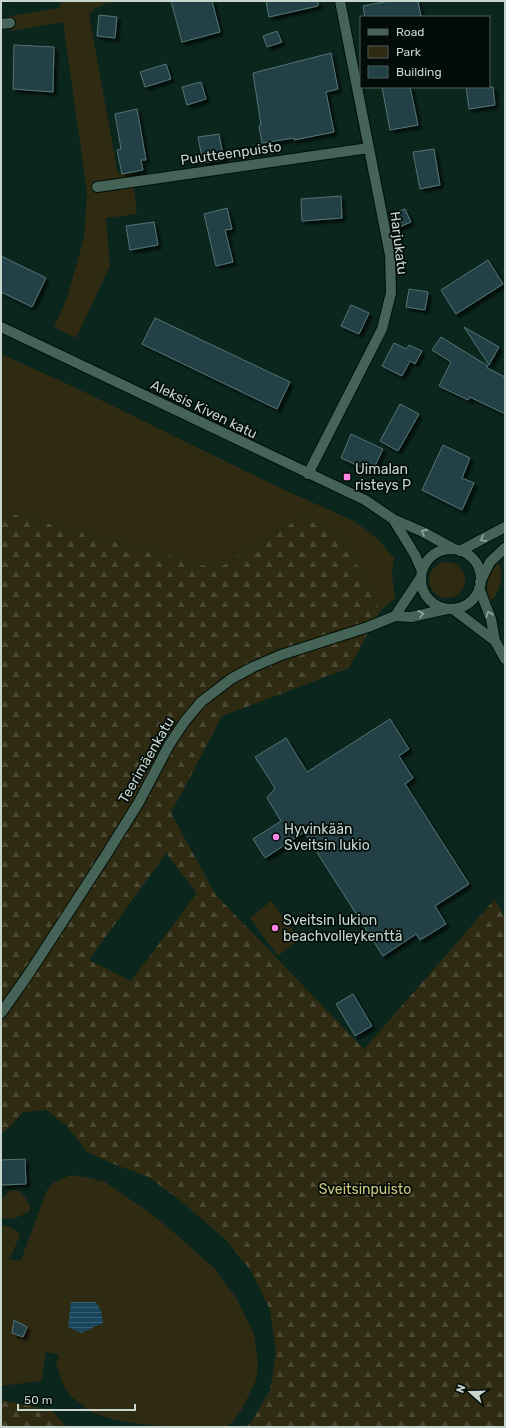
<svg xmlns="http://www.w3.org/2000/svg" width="506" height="1428" font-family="Rubik,sans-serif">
  <defs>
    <pattern id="forest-firs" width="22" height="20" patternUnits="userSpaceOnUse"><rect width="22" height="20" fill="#2f2b12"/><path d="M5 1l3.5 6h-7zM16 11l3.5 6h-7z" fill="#4c4933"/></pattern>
    <pattern id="water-rules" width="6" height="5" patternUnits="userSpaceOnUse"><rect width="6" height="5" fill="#1a465d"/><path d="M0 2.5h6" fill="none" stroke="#3a6073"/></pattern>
    <filter id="shadow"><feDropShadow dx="3.5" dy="3.5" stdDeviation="1" flood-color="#0009"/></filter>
  </defs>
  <rect width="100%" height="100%" fill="#0a261d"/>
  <!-- green -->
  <path fill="#2f2b12" d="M59,1h59c-11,3 -24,4 -29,14l29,159 14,-1 5,41 -31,4 4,48 -34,72 -22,-11 13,-29 17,-60 3,-46 -24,-170 -52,9 -2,-15 51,-8z
    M1,354l73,33 202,99 78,35 23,17 17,20 -2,17 3,23 -15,13 -40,-79 -40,-14 -83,51 -216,-58z
    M429 580a18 18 0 1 1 36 0a18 18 0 1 1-36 0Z
    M498,563c7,10 2,32 -9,39 -5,-15 -1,-27 9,-39z
    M271,901l29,38 -22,17 -28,-38z
    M71,1175l15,2 19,5 41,28 24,19 44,39 23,31 17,35 4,31 -2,15 -14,29 -9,13 -7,5c-45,0 -103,1 -142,-18l1,-3 -14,-9 -7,-10 -8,-23 3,-9 -13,-3 -5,29 -40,5v-160h6l12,6 1,3 -9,21 -3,3 13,1 26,-70 6,-7z
    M15,1190l6,2 9,13v6l-14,7 -15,1v-21l1,1 7,-8z"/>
  <!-- forest -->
  <path fill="url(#forest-firs)" fill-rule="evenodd" d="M1,511l216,58 83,-51 40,14 40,79 -31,57 -127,48 -51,97 44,81 149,155 131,-150 10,19v509h-259l6,-6 18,-31 6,-37 -6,-43 -19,-39 -25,-31 -44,-38 -33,-25 -38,-14 -24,-11 -19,-25 -22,-17 -23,2 -13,15 -9,7v-53l2,-2 -2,-6zM166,853l31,40 -66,88 -42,-21z
    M1,1400l50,10 16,17h-66z"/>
  <!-- water -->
  <path fill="url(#water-rules)" d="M71,1302h25l5,9 2,12 -22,10 -13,-6z"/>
  <!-- building -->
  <path fill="#214144" stroke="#537476" filter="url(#shadow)" d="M171,1h41l8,31 -38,10z
    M266,1h52v5l-49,11z
    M389,1h29l3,15 -7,1h-49l-2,-11z
    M99,15l18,2 -2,21 -18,-2z
    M277,31l5,11 -15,5 -4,-11z
    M14,45l40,2 -1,45 -40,-3z
    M331,53l7,36 -12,3 8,40 -40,8v-2l-32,5 -3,-17 2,-1 -8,-52z
    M166,64l5,15 -26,8 -5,-15z
    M201,82l5,17 -19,6 -5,-18z
    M382,87h28l8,38 -28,5z
    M466,87h27l2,18 -26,4z
    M137,109l9,51h-5l2,10 -21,4 -5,-24 4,-1 -6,-35z
    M219,134l5,26 -21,3 -5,-26z
    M434,149l6,36 -20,4 -7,-37z
    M341,196l1,22 -40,3 -1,-22z
    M227,208l5,21 -7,1 8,32 -17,4 -12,-52z
    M405,209l6,13 -14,6 -6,-14z
    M154,222l4,23 -28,5 -4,-24z
    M1,256l45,22 -14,29 -31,-15z
    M488,260l15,24 -47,30 -15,-24z
    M409,289l19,3 -3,18 -19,-3z
    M351,305l18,8 -10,21 -18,-8z
    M155,318l135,64 -13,27 -135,-65z
    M464,327l35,20 -10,18z
    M441,337l47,29 -1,2 18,9v37l-35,-17 -2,3 -29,-14 12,-24 -19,-12z
    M394,343l12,6 3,-4 13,6 -7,13 -5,-3 -8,15 -20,-10z
    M400,404l19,10 -21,37 -18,-10z
    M351,434l32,15 -11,23 -31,-14z
    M443,445l27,13 -8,20 12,5 -12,27 -40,-20z
    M390,719l19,30 -10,7 14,22 -8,6 64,100 -34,22 11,18 -26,16 -4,-6 -33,22 -79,-124 -39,26 -12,-19 28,-18 -14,-23 8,-10 -20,-31 31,-19 21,34z
    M353,994l19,32 -17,10 -19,-32z
    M25,1159l1,25 -25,1v-25z
    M14,1320l13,7 -4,10 -11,-4z"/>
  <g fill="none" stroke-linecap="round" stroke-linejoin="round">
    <!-- minor casing -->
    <g stroke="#000f07" stroke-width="12">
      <path id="minor" d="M1,24l9,-1
        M97,187l272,-39
        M1,327l364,173 28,19 30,13 31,17
        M308,474l74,-145 9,-36 -1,-38 -50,-254
        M393,519l22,36 7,16
        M421 579a30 30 0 1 1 60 0a30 30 0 1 1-60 0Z
        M460,551l45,-24
        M480,582l10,-20 15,-14
        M479,588l12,31 4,22 10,18
        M453,609l42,32
        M395,616l26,-39
        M1,1013l27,-38 78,-120 33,-53 30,-57 16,-24 16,-19 30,-23 22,-12 28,-12 87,-28 27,-11 16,1 36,-8"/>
    </g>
    <!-- minor -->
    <use href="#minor" stroke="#466357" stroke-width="10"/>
  </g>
  <!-- one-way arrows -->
  <defs><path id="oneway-chevron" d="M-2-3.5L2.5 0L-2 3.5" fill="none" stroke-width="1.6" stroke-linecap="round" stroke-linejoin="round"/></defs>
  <g stroke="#93a89f">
    <use href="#oneway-chevron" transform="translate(424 532) rotate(-152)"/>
    <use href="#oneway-chevron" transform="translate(483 539) rotate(151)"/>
    <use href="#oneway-chevron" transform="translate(421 614) rotate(-14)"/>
    <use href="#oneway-chevron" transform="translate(489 614) rotate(-109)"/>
  </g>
  <!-- markers -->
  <g fill="#fc86e3" stroke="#030c08" stroke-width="1.5">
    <rect x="343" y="473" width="8" height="8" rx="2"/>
    <circle cx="276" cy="837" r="4"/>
    <circle cx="275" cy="928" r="4"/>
  </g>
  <g text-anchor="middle" stroke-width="3.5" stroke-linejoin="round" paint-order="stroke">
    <!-- street labels -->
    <g font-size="14" fill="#c6d6cf" stroke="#030c08">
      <text transform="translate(231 153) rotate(-8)" y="5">Puutteenpuisto</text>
      <text transform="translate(399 243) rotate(83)" y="5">Harjukatu</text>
      <text transform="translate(204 409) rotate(26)" y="5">Aleksis Kiven katu</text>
      <text transform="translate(146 760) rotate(-60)" y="5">Teerimäenkatu</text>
    </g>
    <!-- poi labels -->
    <g font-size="14" fill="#c6d6cf" stroke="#030c08" text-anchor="start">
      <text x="355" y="474">Uimalan<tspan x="355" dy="16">risteys P</tspan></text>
      <text x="284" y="834">Hyvinkään<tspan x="284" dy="16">Sveitsin lukio</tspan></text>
      <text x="283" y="925">Sveitsin lukion<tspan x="283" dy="16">beachvolleykenttä</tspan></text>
    </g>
    <!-- park labels -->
    <g font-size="14" fill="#d1c67f" stroke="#030c08">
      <text x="365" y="1194">Sveitsinpuisto</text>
    </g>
  </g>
  <!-- border -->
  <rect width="506" height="1428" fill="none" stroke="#c6d6cf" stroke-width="4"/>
  <!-- legend -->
  <rect x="360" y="16" width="130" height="72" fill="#030c08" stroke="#515d58"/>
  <rect x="368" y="29" width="20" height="6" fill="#466357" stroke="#515d58"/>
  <text x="396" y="36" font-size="12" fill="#c6d6cf">Road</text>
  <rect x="368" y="46" width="20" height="12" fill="#2f2b12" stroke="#515d58"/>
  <text x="396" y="56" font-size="12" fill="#c6d6cf">Park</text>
  <rect x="368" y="66" width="20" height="12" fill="#214144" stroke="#515d58"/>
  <text x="396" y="76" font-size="12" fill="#c6d6cf">Building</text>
  <!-- north arrow -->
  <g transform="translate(470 1392) rotate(290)" stroke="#030c08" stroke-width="3" paint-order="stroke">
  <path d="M0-3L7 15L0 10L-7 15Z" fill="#c6d6cf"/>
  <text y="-6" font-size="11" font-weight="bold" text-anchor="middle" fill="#c6d6cf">N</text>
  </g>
  <!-- scale -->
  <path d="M18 1404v6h117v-6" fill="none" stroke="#c6d6cf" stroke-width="2"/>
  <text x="24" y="1404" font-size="12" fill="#c6d6cf" stroke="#030c08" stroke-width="3" paint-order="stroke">50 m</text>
</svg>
